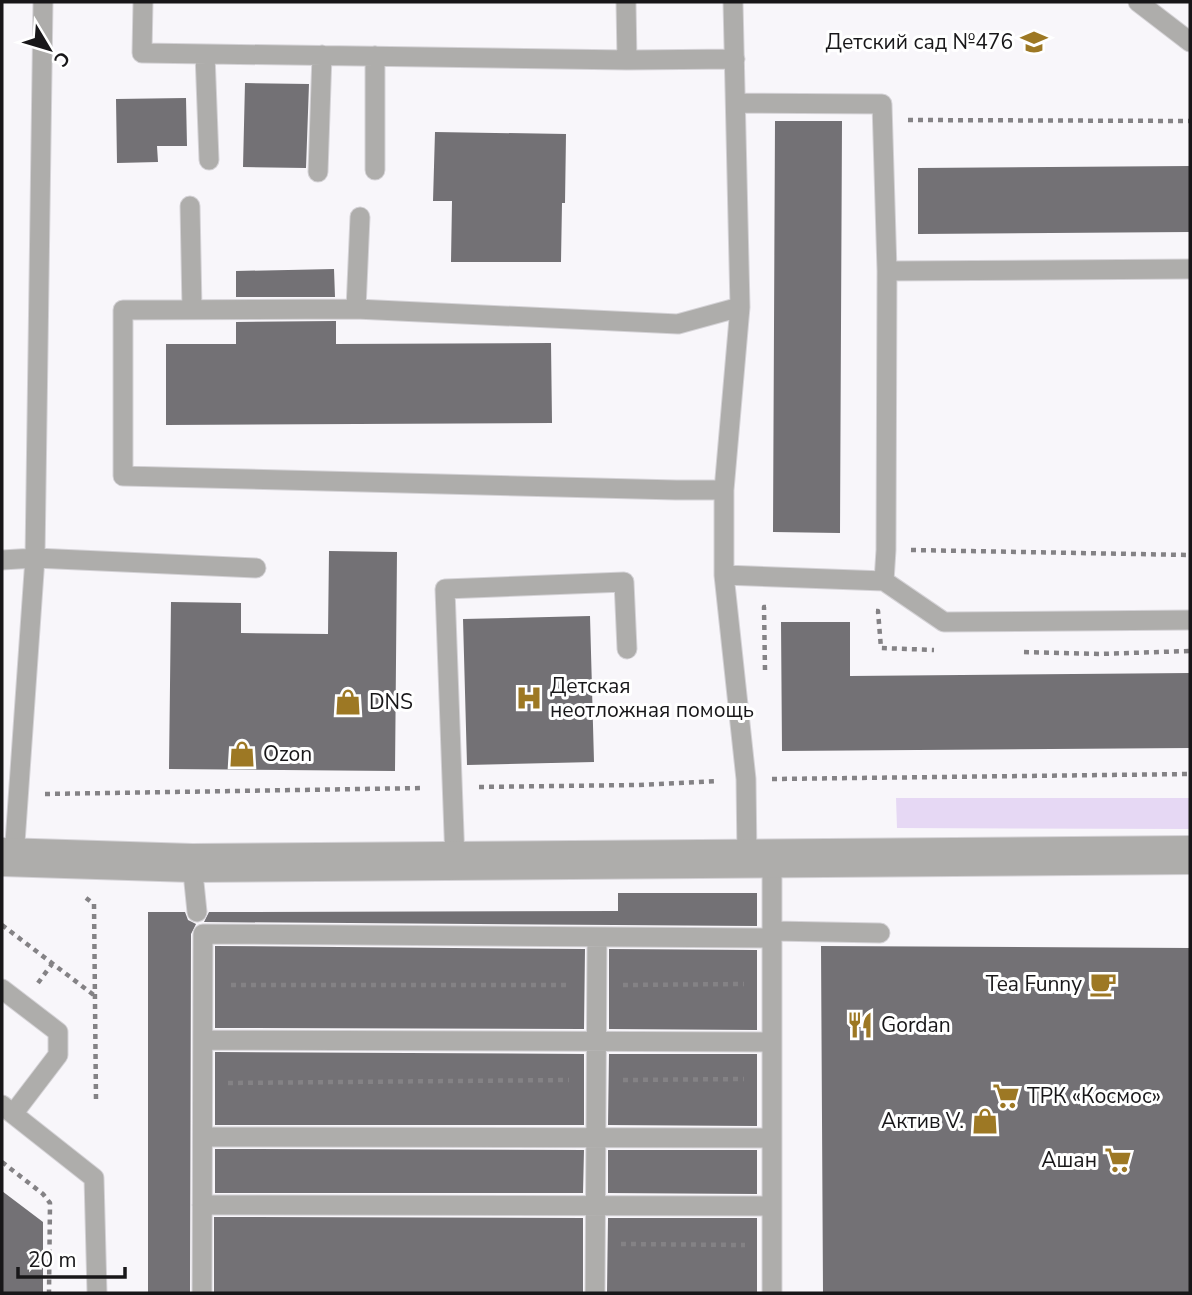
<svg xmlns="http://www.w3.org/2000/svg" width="1192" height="1295" font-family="'Nunito Sans',sans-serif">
  <rect width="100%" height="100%" fill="#f8f6fa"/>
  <!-- green -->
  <path fill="#e6d8f4" d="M896,798h294v31l-293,-1z"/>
  <!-- building -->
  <path fill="#737175" d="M245,83l64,1 -3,84 -63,-1z
    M186,98l1,48h-30l1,16 -41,1 -1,-64z
    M775,121h67l-2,412 -67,-1z
    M435,132l131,2 -1,69h-3l-1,59h-110l1,-61h-19z
    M1190,166v66l-272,2v-66z
    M334,269l1,28h-99v-26z
    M336,321v23l215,-1 1,80 -386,2v-81h70v-22z
    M329,551l68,1 -2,219 -226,-2 2,-167 70,1v30l87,1z
    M590,616l4,146 -127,3 -4,-146z
    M781,622h69v54l340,-3v75l-408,3z
    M618,893h139v33l-553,-4 5,-10 409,-1z
    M148,912h37l3,8 8,4 -5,10 -1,359h-42z
    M215,946l370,3 -1,80 -369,-1z
    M821,946l369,2v345h-367z
    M609,949l148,1v80l-148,-1z
    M215,1052l369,2v71h-369z
    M609,1054h148v72l-149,-1z
    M215,1149l369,1 -1,43h-368z
    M608,1150h149v44l-149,-1z
    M2,1191l41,31v71h-41z
    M214,1217l369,1v75h-369z
    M608,1218h149v75h-150z"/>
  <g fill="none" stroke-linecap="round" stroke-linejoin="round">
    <!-- lane casing -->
    <g stroke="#d4d2d6" stroke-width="21">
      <path id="lane" d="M143,2l-1,51 485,7 108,-1
        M626,2l1,58
        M733,2l7,305 -16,183v85l22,204 1,79
        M1138,2l52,40
        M205,54l4,106
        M375,56v114
        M736,103l146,1 5,167 -1,279 -2,31
        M318,172l4,-117
        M190,206l2,103
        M887,271l303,-2
        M356,309l4,-92
        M724,490h-48l-553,-14v-166l233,-1 322,15 62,-17
        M2,560l33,-2 221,10
        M724,575l160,6 60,41 246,-2
        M14,857l21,-299 8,-556
        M455,861l-10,-272 179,-7 3,67
        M192,863l5,49
        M773,931l107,2
        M2,989l56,43v23l-45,59 -11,-9
        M204,1040l568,2
        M13,1114l81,64 3,115
        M203,1137l569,1
        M202,1205l570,1
        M202,1293l1,-359 569,4
        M595,1293l2,-356
        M772,1293v-434"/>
    </g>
    <!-- street casing -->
    <g stroke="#d4d2d6" stroke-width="40">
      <path id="street" d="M2,857l190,6 998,-8"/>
    </g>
    <!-- path -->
    <path stroke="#848285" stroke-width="4.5" stroke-dasharray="5 5" stroke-linecap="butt" d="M908,120l282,1
      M911,550l279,5
      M876,611h2l3,37 53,2
      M1024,652l75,2 91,-3
      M765,670l-1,-63h5
      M772,779l418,-5
      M479,787l158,-2 81,-4
      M45,794l379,-6
      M86,898l8,6 2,196
      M2,925l93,71
      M38,983l14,-19
      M231,985h338
      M623,985l121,-1
      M623,1080l121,-1
      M228,1083l341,-3
      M2,1162l41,32 7,9 -1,90
      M621,1244l124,1"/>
    <!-- lane -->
    <use href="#lane" stroke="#aeadab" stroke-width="19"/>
    <!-- street -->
    <use href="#street" stroke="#aeadab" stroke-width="38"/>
  </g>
  <!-- icons -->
  <defs>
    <g id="school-bare" transform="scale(2.1)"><path d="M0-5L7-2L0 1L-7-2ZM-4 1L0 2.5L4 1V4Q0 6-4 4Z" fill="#9d7824" stroke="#fff" stroke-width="2.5" paint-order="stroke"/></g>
    <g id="hospital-bare" transform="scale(2.1)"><path d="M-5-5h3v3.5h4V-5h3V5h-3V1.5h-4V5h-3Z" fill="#9d7824" stroke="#fff" stroke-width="2.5" paint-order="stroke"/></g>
    <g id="shop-bare" transform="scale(2.1)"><path d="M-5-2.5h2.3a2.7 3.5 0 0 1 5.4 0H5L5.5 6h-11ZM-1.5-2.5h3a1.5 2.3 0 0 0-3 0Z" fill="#9d7824" stroke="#fff" stroke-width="2.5" paint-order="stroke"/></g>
    <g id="cafe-bare" transform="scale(2.1)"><path d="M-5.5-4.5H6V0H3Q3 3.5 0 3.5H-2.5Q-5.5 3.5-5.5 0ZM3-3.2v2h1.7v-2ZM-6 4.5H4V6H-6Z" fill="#9d7824" stroke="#fff" stroke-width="2.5" paint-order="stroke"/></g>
    <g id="restaurant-bare" transform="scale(2.1)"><path d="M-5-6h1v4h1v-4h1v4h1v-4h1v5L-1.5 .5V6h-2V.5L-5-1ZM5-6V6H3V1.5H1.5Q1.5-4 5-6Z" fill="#9d7824" stroke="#fff" stroke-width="2.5" paint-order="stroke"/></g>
    <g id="supermarket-bare" transform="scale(2.1)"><path d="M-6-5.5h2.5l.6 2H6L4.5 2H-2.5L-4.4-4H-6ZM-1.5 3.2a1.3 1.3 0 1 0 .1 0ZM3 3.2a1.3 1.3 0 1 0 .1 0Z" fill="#9d7824" stroke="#fff" stroke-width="2.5" paint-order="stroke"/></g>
  </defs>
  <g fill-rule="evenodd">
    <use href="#school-bare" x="1034" y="42"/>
    <use href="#hospital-bare" x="529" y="698"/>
    <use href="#shop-bare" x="348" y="702"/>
    <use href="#shop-bare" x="242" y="754"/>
    <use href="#cafe-bare" x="1103" y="984"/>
    <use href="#restaurant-bare" x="860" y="1025"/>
    <use href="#supermarket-bare" x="1006" y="1096"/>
    <use href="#shop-bare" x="985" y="1121"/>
    <use href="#supermarket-bare" x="1118" y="1160"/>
  </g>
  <g text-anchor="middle" stroke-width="6" stroke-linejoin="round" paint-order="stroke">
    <!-- poi labels -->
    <g font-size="21" fill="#181719" stroke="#fff" text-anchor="start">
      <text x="1013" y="49" text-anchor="end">Детский сад №476</text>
      <text x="550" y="693">Детская<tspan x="550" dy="24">неотложная помощь</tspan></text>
      <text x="369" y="709">DNS</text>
      <text x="263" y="761">Ozon</text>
      <text x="1082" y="991" text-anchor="end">Tea Funny</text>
      <text x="881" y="1032">Gordan</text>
      <text x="1027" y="1103">ТРК «Космос»</text>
      <text x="964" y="1128" text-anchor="end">Актив V.</text>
      <text x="1097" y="1167" text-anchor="end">Ашан</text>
    </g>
  </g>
  <!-- border -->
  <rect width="1192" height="1295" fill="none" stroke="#181719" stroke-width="7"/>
  <!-- north arrow -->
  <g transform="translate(49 49) rotate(128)" stroke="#ffffff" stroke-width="5" paint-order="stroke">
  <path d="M0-5L12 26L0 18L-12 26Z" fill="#181719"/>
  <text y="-10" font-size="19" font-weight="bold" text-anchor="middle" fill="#181719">С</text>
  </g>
  <!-- scale -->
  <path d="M18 1267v10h107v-10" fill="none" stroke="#181719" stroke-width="3.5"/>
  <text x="28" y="1267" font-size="21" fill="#181719" stroke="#ffffff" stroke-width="5" paint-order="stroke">20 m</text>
</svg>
